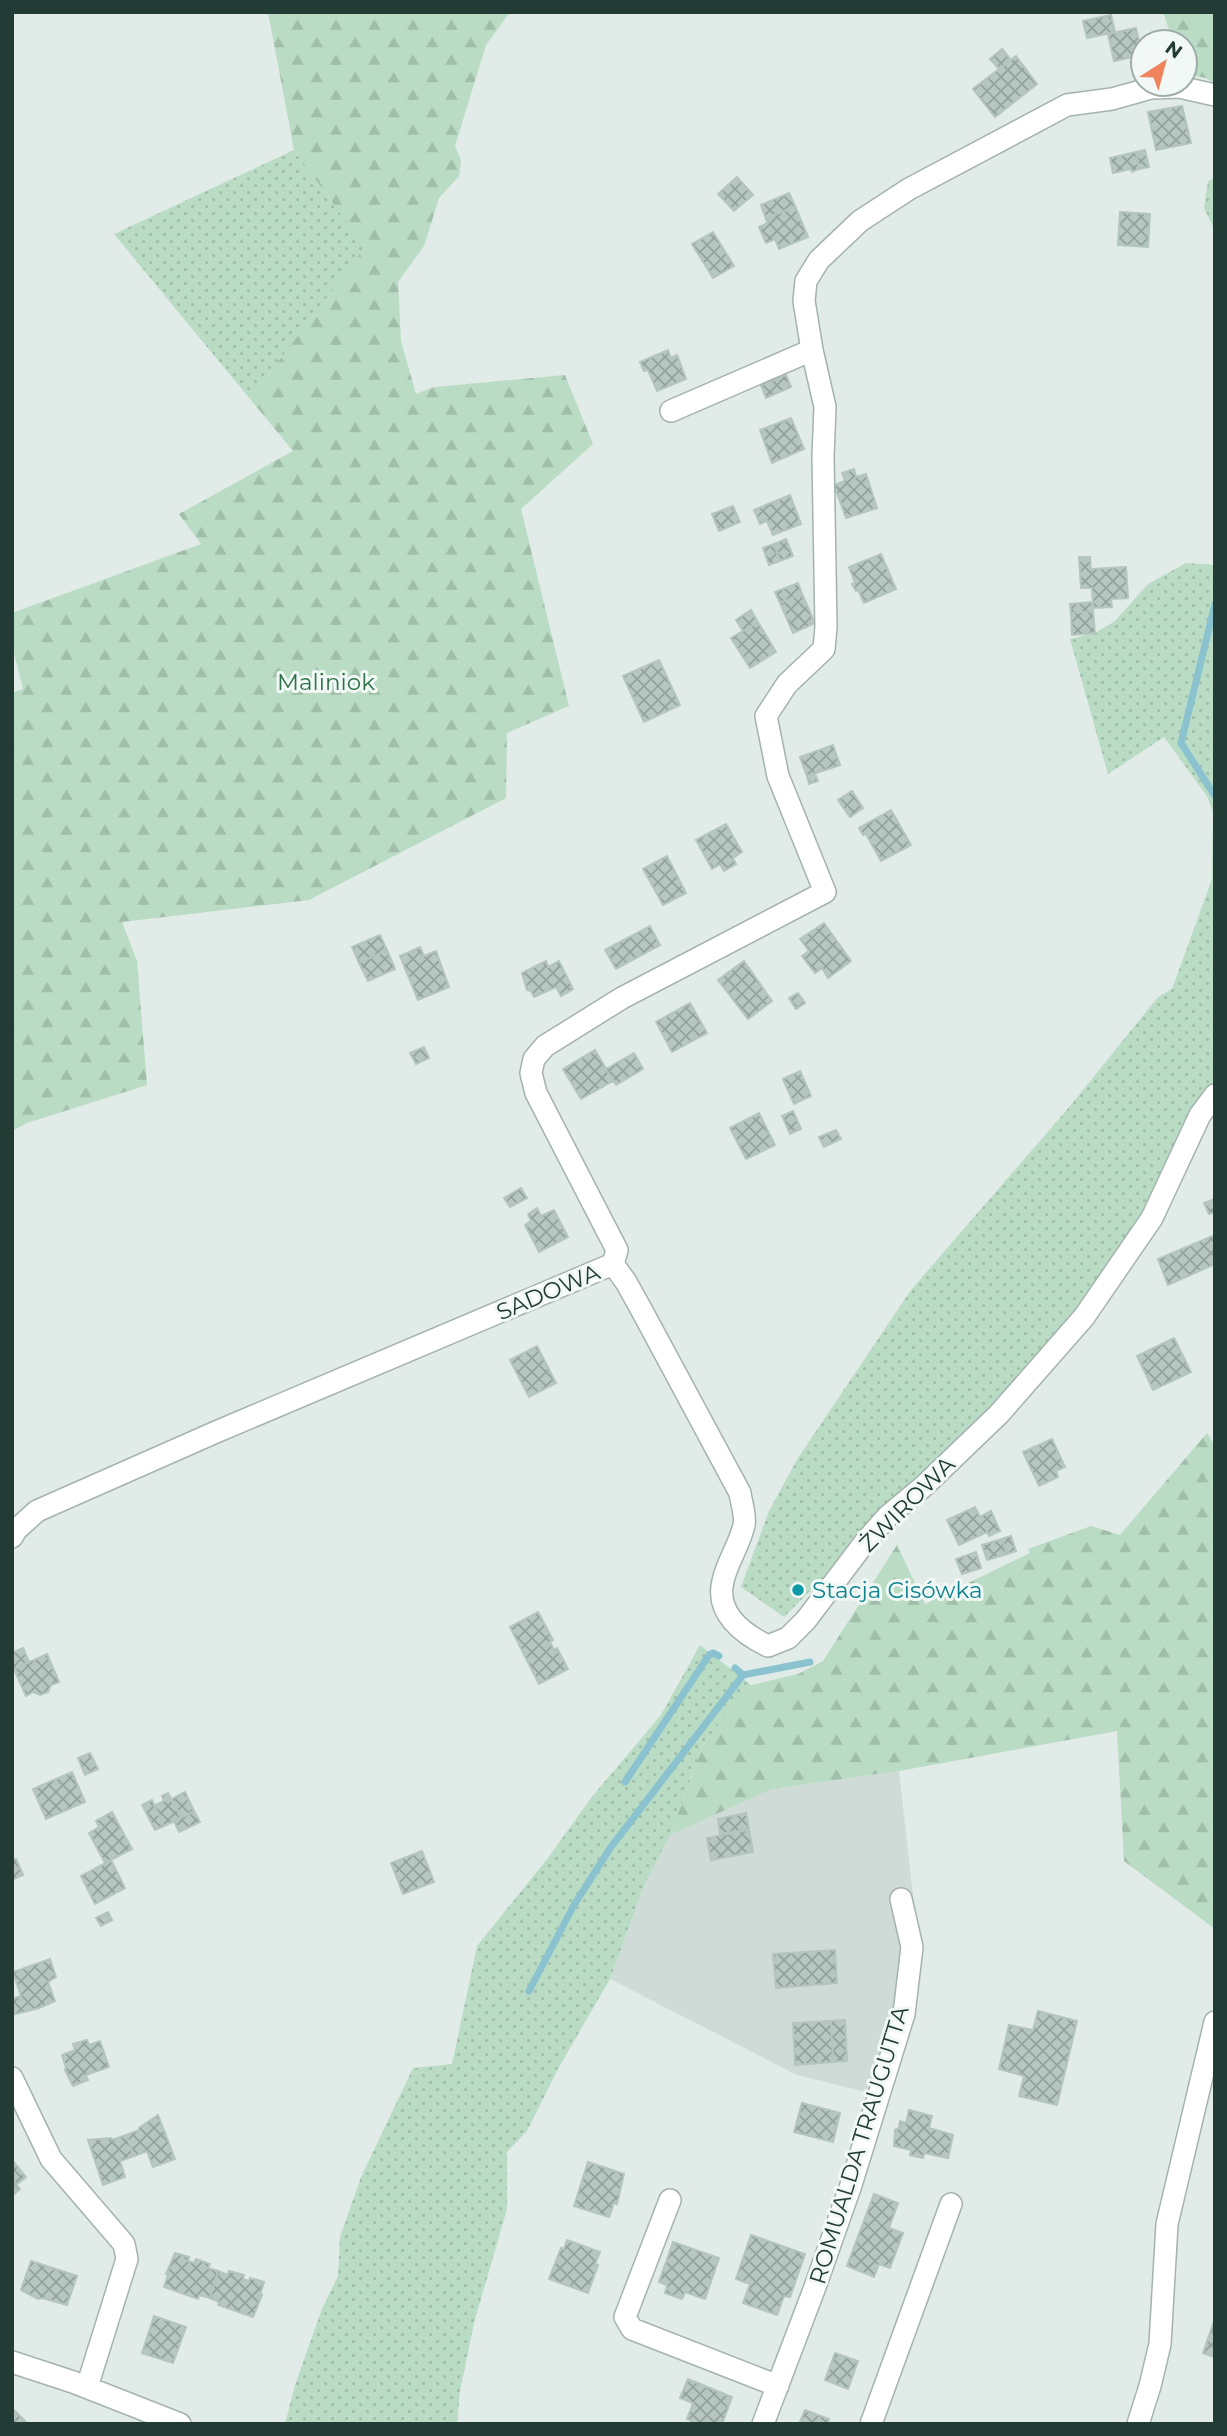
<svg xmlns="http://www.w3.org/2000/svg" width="1227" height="2436" font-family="Montserrat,sans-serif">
  <defs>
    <pattern id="green-dots" width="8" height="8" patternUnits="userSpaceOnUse" patternTransform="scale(1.75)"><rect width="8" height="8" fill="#badcc4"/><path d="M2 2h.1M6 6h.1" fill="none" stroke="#a0bea9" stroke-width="1.8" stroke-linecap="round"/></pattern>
    <pattern id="forest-firs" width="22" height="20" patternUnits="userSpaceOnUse" patternTransform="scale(1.75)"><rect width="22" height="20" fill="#badcc4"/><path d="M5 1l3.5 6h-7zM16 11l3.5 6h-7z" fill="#a0bea9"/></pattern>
    <pattern id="building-cross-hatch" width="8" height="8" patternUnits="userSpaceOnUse" patternTransform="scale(1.75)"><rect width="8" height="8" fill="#b6c6c0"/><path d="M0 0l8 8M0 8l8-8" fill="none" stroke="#94a29d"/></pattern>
  </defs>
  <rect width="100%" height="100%" fill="#e1ebe7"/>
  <!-- built -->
  <path fill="#cfdbd6" d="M899,1771l20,178 -34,148 -88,-22 -187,-96 35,-96 24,-48 103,-46z"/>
  <!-- green -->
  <path fill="url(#green-dots)" d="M294,150l72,97 -116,152 -136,-165z
    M1215,178v53l-11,-23 4,-27z
    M1186,563l29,2v521l-92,163 -76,105 -263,263 -43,-30 28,-76 29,-53 113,-168 160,-185 87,-108 14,-8 40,-110 1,-67 -6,-16 -43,-59 -56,37 -38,-135 25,-6 20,-12 33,-37z
    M700,1645l51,40 -47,58 -34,92 -25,48 -35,96 -51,88 -32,64 -20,21v57l-33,114 -14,68 -3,33h-172l10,-39 27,-76 16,-33 2,-39 21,-60 52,-109 39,-4 25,-118 71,-88 43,-60 70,-83z"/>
  <!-- forest -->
  <path fill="url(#forest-firs)" d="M268,12h242l-24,33 -31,101 6,14 -2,16 -20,22 -15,48 -26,36 3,59 15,53 18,-7 131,-12 28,69 -72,65 48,197 -62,27 -1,65 -197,102 -187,22 15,39 10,124 -120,38 -15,8v-438l11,-4 -11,-44v-32l189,-69 -22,-30 114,-63 -43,-52 115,-152 -71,-97z
    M1163,12h52v71l-9,-5 -21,-4v-32h-12z
    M1207,1433l8,13v483l-91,-68 -7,-130 -218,40 -127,18 -102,46 34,-92 47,-58 47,-11 25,-13 74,-116 28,59 105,-51 -2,-4 63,-23 29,9z"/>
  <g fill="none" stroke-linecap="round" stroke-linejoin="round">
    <!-- stream -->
    <path stroke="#8ac3cf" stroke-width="7" d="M1215,604l-34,139 34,53
      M735,1668l8,7 67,-13
      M625,1782l84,-127 4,-2 6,3
      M529,1991l45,-86 37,-58 132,-172"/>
  </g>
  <!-- building -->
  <path fill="url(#building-cross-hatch)" stroke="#b4c5be" stroke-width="2" d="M1111,15l4,17 -28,6 -4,-17z
    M1136,28l6,27 -28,6 -6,-27z
    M1002,49l9,11 -12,9 -9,-10z
    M1016,56l21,28 -42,33 -22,-28z
    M1182,106l9,37 -35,7 -8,-38z
    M1145,150l4,17 -10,2 -3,-17z
    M1136,152l3,17 -7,3 -1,-3 -18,4 -3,-15z
    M737,177l16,18 -19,16 -16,-17z
    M789,193l6,13 -29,13 -5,-14z
    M795,206l13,31 -29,12 -4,-10 -9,4 -7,-16 9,-4 -2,-4z
    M1120,212l30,2 -2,33 -30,-2z
    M713,232l21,34 -21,12 -21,-34z
    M668,350l3,8 6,-3 9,24 -29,12 -9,-21 -4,1 -4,-9z
    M786,375l5,12 -25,11 -5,-13z
    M791,418l13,31 -32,14 -12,-33z
    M854,469l2,8 10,-3 11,34 -31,10 -12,-33 11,-4 -3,-8z
    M790,495l11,29 -28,11 -6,-14 -7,3 -6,-14z
    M733,506l7,16 -21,9 -7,-17z
    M786,539l7,17 -13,5 -6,-17z
    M774,544l6,17 -11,4 -6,-17z
    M881,554l15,35 -32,14 -6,-13 -2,1 -4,-7 3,-1 -6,-16z
    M1079,557h11l1,12 35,-2 2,31 -17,1 1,8 -19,1 -1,-20h-11z
    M798,583l4,11 -22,9 -5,-11z
    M802,594l13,29 -22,10 -13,-30z
    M1092,602l1,9 -22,2 -1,-9z
    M751,610l7,12 -15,9 -7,-11z
    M1093,611l2,22 -23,2 -1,-22z
    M758,622l18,30 -26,16 -19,-30z
    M659,660l21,45 -36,17 -21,-46z
    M833,745l7,20 -33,11 -7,-19z
    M815,774l3,7 -9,3 -2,-8z
    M852,791l11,17 -13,9 -12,-17z
    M891,810l20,35 -30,16 -15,-27 -3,1 -4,-7z
    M726,824l16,28 -9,6 3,6 -12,7 -4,-7 -8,5 -16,-29z
    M667,856l19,37 -23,12 -20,-36z
    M824,923l27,38 -23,17 -6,-10 -7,5 -13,-17 7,-5 -9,-12z
    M650,926l10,19 -44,24 -11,-19z
    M380,935l7,15 -28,13 -7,-16z
    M420,947l4,9 12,-5 13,36 -31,13 -18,-44z
    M387,950l8,19 -27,12 -9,-18z
    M546,961l2,6 11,-6 14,28 -12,7 -5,-9 -22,10 -3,-6 -4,-1 -5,-17z
    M744,961l28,40 -24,18 -30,-39z
    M798,993l7,10 -9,6 -7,-11z
    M690,1003l17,30 -35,19 -16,-30z
    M424,1047l5,11 -13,6 -6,-11z
    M595,1050l18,31 -32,18 -18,-30z
    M634,1053l9,16 -27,16 -10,-16z
    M800,1071l11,25 -17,8 -11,-25z
    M793,1111l8,18 -11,5 -8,-18z
    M759,1113l16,32 -29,14 -16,-31z
    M836,1130l5,9 -17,8 -5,-10z
    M521,1188l6,10 -17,9 -6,-9z
    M1215,1199v13l-6,2 -5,-11z
    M537,1208l4,8 13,-6 14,27 -29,15 -14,-27 6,-4 -3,-7z
    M1215,1235v29l-47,21 -10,-26z
    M1174,1338l17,34 -38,18 -16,-34z
    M537,1346l19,37 -27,14 -19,-37z
    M1052,1439l13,28 -9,4 2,6 -19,9 -16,-34z
    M975,1507l5,10 11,-6 9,20 -11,5 -2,-4 -28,13 -12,-25z
    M1011,1536l5,15 -9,3 -5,-15z
    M1002,1539l5,15 -20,6 -5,-15z
    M976,1552l5,16 -19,6 -6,-15z
    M798,1583l6,4 -7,11 -6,-5z
    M538,1612l15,28 -3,2 4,8 3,-2 11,21 -29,15 -29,-57z
    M23,1648l6,14 -17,8v-17z
    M47,1654l12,28 -8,3 -3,7 -8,3 -7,-3 -7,4 -12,-27z
    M90,1753l8,16 -13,6 -7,-17z
    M72,1772l13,30 -39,17 -13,-30z
    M185,1792l9,19 -13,7 -9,-19z
    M168,1793l13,25 -17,8 -10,-20 10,-5 -2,-5z
    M152,1800l12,26 -9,4 -13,-25z
    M194,1811l6,11 -21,10 -5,-11z
    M112,1812l20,37 -27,14 -16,-30 10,-6 -3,-6z
    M746,1813l3,16 -29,5 -2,-15z
    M749,1830l4,22 -42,8 -4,-22z
    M422,1851l12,31 -31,12 -12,-31z
    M16,1859l7,16 -11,5v-20z
    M111,1860l14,28 -30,16 -14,-28z
    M108,1912l4,8 -11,6 -5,-8z
    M835,1950l2,33 -61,5 -3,-34z
    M50,1959l6,18 -8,5 7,19 -16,7 -27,7v-16l9,-3 -8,-24z
    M1038,2011l39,10 -20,84 -38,-9 5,-20 -25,-7 10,-44 24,5z
    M845,2020l2,41 -14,1 -2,-41z
    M831,2021l2,41 -38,3 -2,-42z
    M87,2040l2,5 11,-4 9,26 -23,8 2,5 -15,6 -8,-16 1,-2 -4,-13 13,-5 -2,-6z
    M802,2103l38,10 -7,29 -39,-10z
    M909,2110l23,6 -3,12 24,7 -5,23 -24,-5 -1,5 -13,-3 1,-5 -17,-4 1,-16 4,-2 1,-7 6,2z
    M158,2115l17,44 -22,8 -6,-16 -13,5 -8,-21 13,-5v-2z
    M126,2135l8,21 -14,5 5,16 -22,8 -15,-45 23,-2 1,2z
    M12,2160l14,17 -10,8 -4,-5z
    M588,2162l36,12 -7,30 -3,-1 -5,14 -35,-11z
    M12,2180l8,9 -8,7z
    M874,2194l24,9 -9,25 14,5 -13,35 -11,-4 -5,13 -27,-11z
    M751,2235l54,19 -15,43 -6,-1 -7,19 -34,-12 7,-19 -14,-5z
    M567,2240l33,12 -5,12 3,1 -10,28 -39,-14 12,-31 3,1z
    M673,2242l46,16 -14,41 -20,-7 -3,7 -17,-6 2,-8 -8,-3z
    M175,2253l14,4 -1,4 6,2 2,-4 14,5 -2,4 10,3 -8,27 -11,-3 -1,4 -34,-12 4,-12 -2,-1z
    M31,2261l46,15 -10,29 -25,-7 -4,1 -17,-9z
    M218,2271l10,4 1,-4 15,4 -1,4 6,2 1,-3 14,4 -4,13h2l-9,22 -35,-12 1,-3 -9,-4z
    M154,2316l32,11 -13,36 -31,-10z
    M1215,2318v39l-12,-4z
    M835,2353l23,8 -10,28 -23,-9z
    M688,2379l44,18 -10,27h-24l-11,-5 6,-16 -13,-5z
    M14,2410l14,14h-16z
    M805,2410l24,9 -2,5h-28z"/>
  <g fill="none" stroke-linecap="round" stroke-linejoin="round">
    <!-- minor casing -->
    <g stroke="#a4b3ae" stroke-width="24">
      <path id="minor" d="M812,350l-8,-49 2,-20 13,-21 41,-39 49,-32 158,-84 45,-6 39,-11 28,-1 36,8
        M613,1264l13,18 15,27 99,184c1,9 6,22 4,32 -4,19 -17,37 -21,56 -8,32 20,53 45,65l20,-8 18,-18 59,-78 23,-26 36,-30 75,-72 85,-97 68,-99 48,-103 15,-20
        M12,1537l4,-7 21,-19 179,-79 397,-168 4,-14 -81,-157 -5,-20 3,-14 11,-13 77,-48 203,-106 -47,-116 -12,-60 21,-32 37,-35 2,-22 -3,-171 2,-49 -13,-57 -141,61
        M12,2078l39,81 73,85 3,15 -40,128
        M670,2200l-45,117 7,12 146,57
        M12,2362l61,20 107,42
        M763,2424l52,-137 36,-102 53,-171 8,-67 -11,-48
        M871,2424l80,-220
        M1138,2424l12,-38 10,-42 7,-120 48,-202"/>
    </g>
    <!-- minor -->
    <use href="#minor" stroke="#fff" stroke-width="21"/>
  </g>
  <!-- markers -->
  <circle fill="#0f9aa8" stroke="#f1f8f5" stroke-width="2.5" cx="798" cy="1590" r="7"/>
  <g text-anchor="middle" stroke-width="6" stroke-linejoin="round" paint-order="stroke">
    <!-- park labels -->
    <g font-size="23" fill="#2d7149" stroke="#f1f8f5">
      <text x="326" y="690">Maliniok</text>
    </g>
    <!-- street labels -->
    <g font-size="23" fill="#223c35" stroke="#f1f8f5">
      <text transform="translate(548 1292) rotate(-23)" y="8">SADOWA</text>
      <text transform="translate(907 1504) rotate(-45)" y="8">ŻWIROWA</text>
      <text transform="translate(859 2145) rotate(-73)" y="8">ROMUALDA TRAUGUTTA</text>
    </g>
    <!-- culture labels -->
    <g font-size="23" fill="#0d838f" stroke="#f1f8f5" text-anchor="start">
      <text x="812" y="1598">Stacja Cisówka</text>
    </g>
  </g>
  <!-- border -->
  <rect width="1227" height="2436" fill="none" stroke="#223c35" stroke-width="28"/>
  <!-- north arrow -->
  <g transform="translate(1164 63) rotate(36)"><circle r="33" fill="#f1f8f5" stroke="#9eada8" stroke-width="2"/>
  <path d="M0-5L12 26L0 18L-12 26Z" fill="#ef835b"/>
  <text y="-10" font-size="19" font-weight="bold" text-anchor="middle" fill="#223c35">N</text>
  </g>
</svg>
